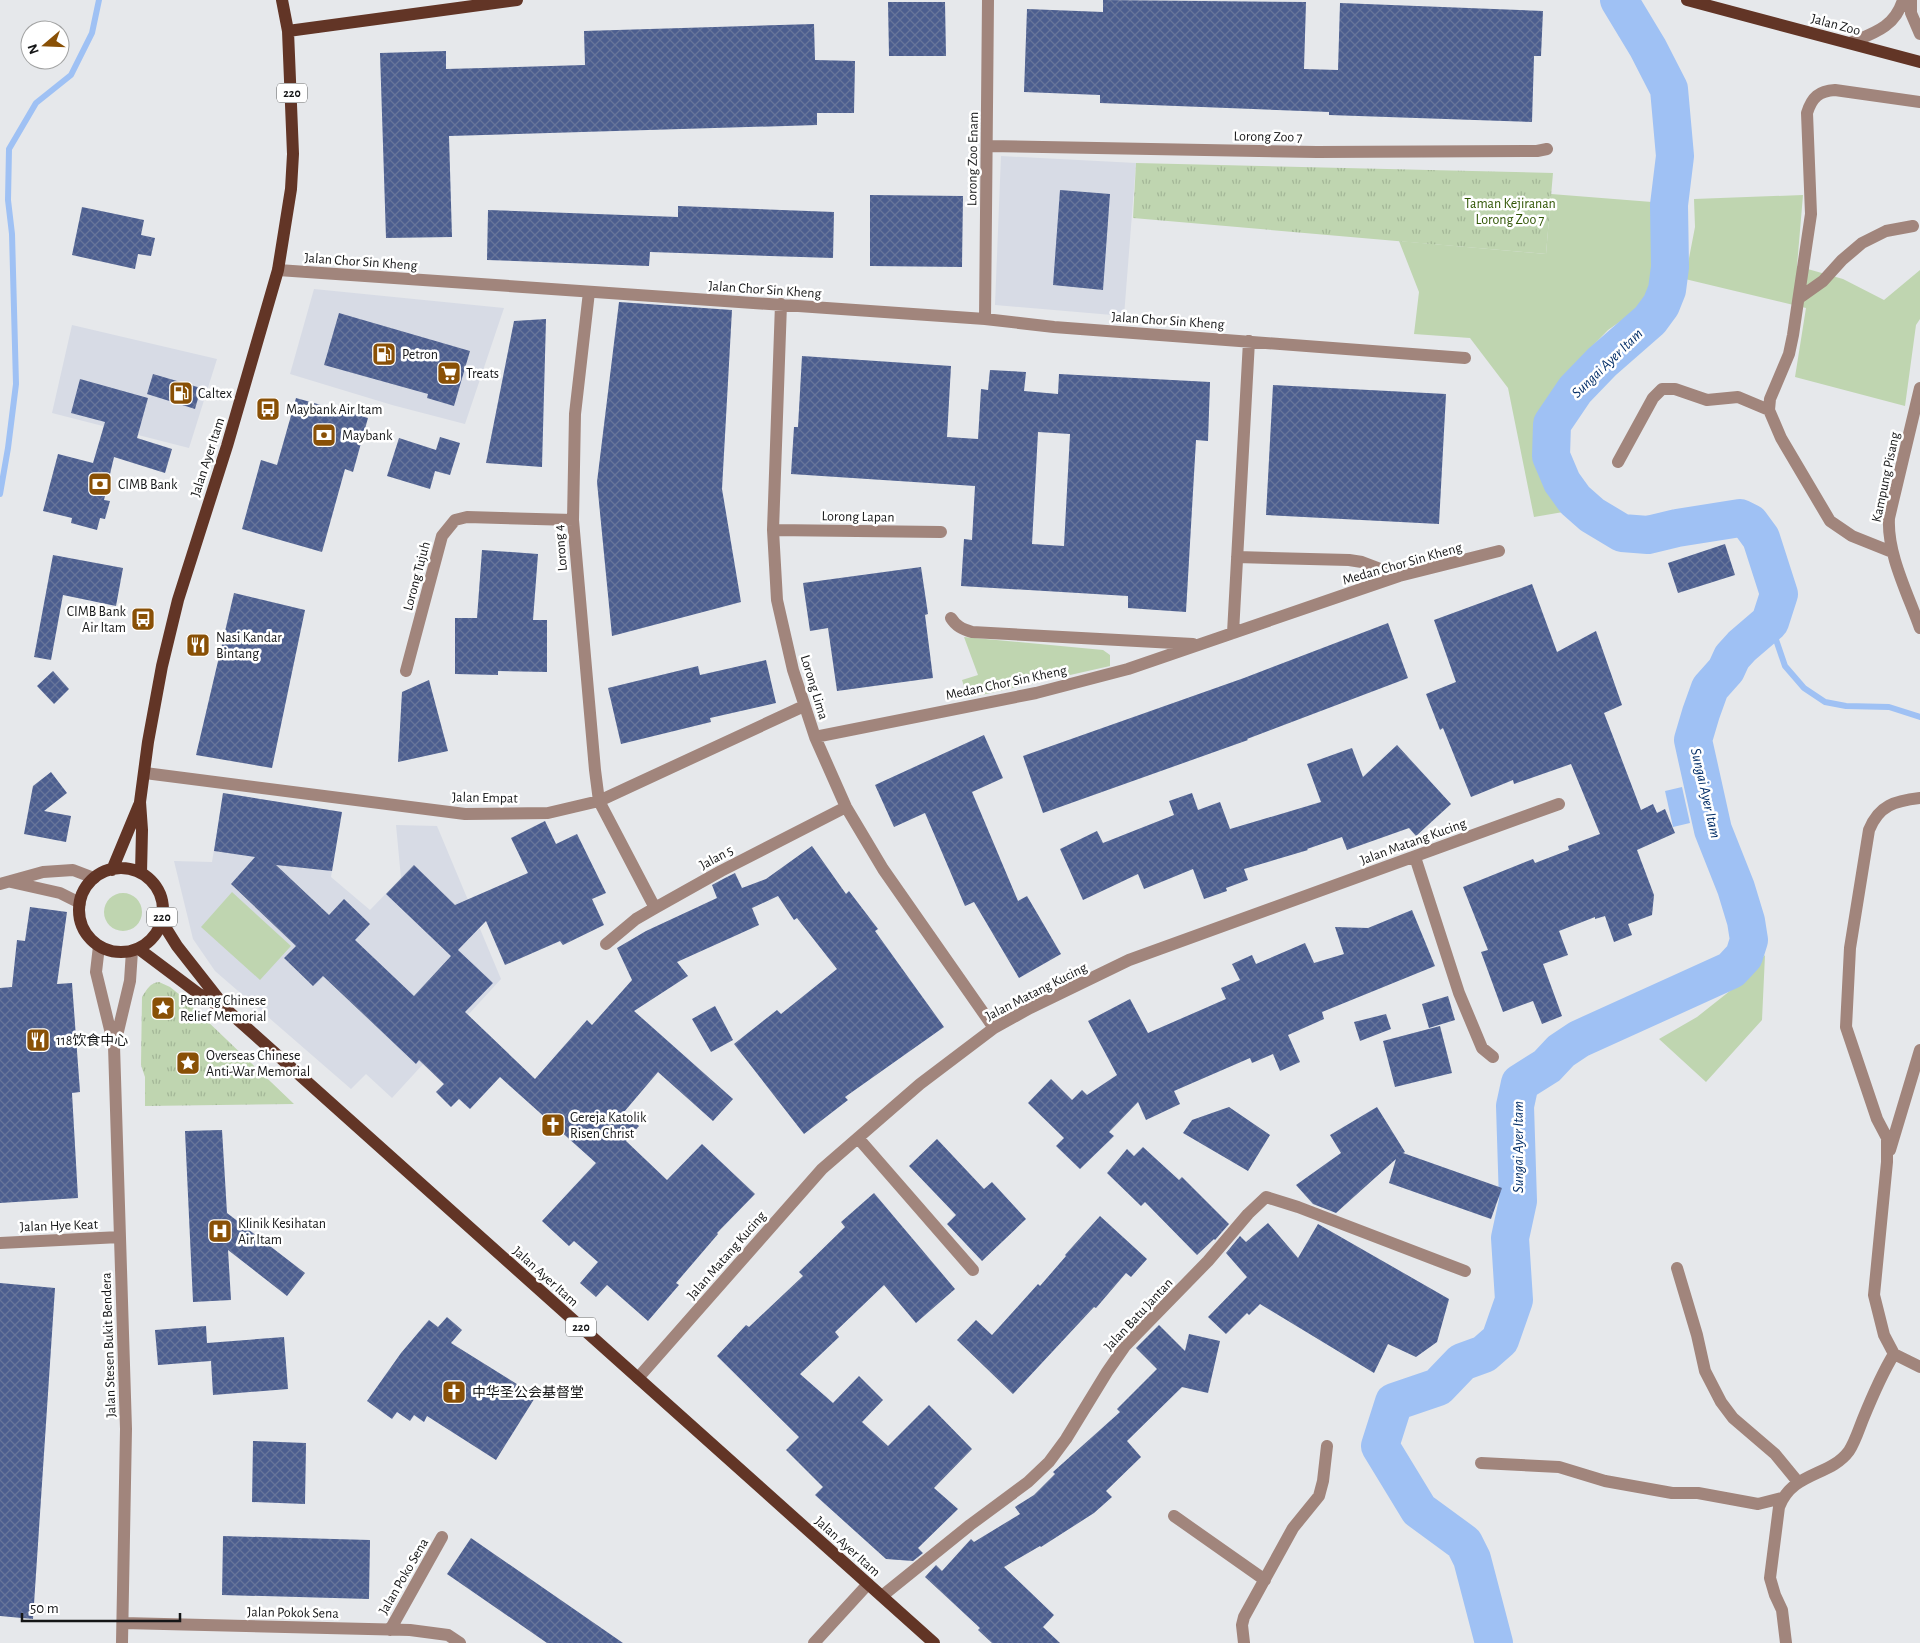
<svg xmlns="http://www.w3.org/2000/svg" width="1920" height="1643" font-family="'Alegreya Sans','Noto Sans SC',sans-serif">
  <defs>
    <pattern id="park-tufts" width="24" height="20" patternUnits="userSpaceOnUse" patternTransform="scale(1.25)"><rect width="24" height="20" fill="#bfd5b0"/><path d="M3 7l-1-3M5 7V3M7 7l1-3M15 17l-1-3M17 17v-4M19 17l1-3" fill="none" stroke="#a3b697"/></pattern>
    <pattern id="building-cross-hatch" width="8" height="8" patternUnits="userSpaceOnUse" patternTransform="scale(1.25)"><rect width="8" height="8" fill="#4c5e8f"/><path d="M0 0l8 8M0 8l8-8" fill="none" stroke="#67759a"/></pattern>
  </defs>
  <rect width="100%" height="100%" fill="#e6e8eb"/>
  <!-- built -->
  <path fill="#d7dbe5" d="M1001,156l135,7 -12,153 -129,-11z
    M314,289l190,19 -39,116 -73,-19 -102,-31z
    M72,325l145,34 -28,89 -137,-35z
    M223,793l119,19 -11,65 39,33 31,-32 -5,-53 41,1 64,153 -109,119 -26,-24 -15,15 -136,-118 -22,-32 -19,-78 38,1z"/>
  <!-- grass -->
  <path fill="#bfd5b0" d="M1551,194l101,8 3,81 -4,17 -43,30 -38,39 -25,48 -6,25 8,33 22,36 -35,6 -26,-129 -38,-50 -56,-4 5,-42 -20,-51 147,13z
    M1803,195l-6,71 46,13 41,21 36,-30v49l-4,6 -11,81 -110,-29 11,-69 -121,-29 10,-52 -1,-28z
    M964,637l139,13 7,5v11l-142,32 -6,-18 16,-5z
    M232,892l59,54 -31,34 -59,-53z
    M104 912a19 19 0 1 1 38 0a19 19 0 1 1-38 0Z
    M1765,955l-3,65 -56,62 -47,-43 38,-22 43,-34z"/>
  <!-- park -->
  <path fill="url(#park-tufts)" d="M1136,163l417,10 -7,81 -413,-36z
    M159,982l11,5 10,8 114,109 -149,2v-29l-4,-12 1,-68c5,-8 8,-14 17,-15z"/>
  <!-- water -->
  <path fill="#9fc1f4" d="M1682,787l8,36 -17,4 -8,-36z"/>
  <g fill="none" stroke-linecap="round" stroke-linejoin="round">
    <!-- stream -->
    <path stroke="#9fc1f4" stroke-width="6" d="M0,494l8,-46 8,-64 -4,-150 -4,-34 1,-51 27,-46 35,-28 21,-42 7,-33
      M1770,622l15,44 19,22 21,14 21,4 43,1 31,10"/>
    <!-- river -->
    <path stroke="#9fc1f4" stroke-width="38" d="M1494,1643l-22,-84 -8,-16 -45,-33 -39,-64 14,-44 44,-15 24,-25 22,-8 16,-14 14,-40 -4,-62 8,-37 -3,-95 5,-23 27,-17 14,-15 18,-12 152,-69 13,-14 5,-16 -3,-19 -10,-33 -23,-58 -20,-90 8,-27 9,-25 16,-18 6,-13 10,-11 28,-24 9,-28 -18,-56 -11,-15 -10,-5 -63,10 -29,7 -26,-2 -30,-18 -17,-15 -13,-18 -11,-26 1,-32 23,-34 27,-28 48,-42 11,-15 6,-15 3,-23 -1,-62 6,-49 -6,-67 -21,-41 -29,-48"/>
  </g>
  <!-- building -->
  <path fill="url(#building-cross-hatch)" fill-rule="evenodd" d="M1103,0l203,2 -2,67 34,1 2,-67 203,8 -2,45h-7l-2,66 -203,-7v-3l-229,-9v-8l-76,-3 3,-83 76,3z
    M888,2h57l1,54h-57z
    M814,24l1,36 40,1 -1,52h-37v12l-368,11 3,101 -66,1 -6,-185 66,-2v18l139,-4 -1,-34z
    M1060,190l50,4 -7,96 -50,-5z
    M870,195l93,1 -1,71 -92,-1z
    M678,206l156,6 -1,46 -183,-6 -1,14 -162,-6 1,-50 190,7z
    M82,207l62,13 -3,15 14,3 -4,18 -13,-2 -3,15 -63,-14z
    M619,302l113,8 -10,179 19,113 -129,34 -15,-154z
    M339,313l131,38 -16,55 -27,-8 1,-4 -104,-29z
    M546,319l-4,148 -56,-4 28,-142z
    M802,356l149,10 -4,71 31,2 3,-50 7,1 2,-20 36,2 -2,19 34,3 1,-20 151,8 -2,59 -12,-1 -10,172 -58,-4v-12l-167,-10 3,-47 8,1 3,-54 -184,-12 3,-47h4zM1038,432l32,2 -6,112 -32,-2z
    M153,374l48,14 -6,21 -48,-15z
    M80,379l68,19 -11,40 35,11 -7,24 -51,-16 -10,43 6,1 -5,18 -5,-1 -3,12 -26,-7 1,-5 -29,-7 15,-57 35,9 12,-41 -34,-9z
    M1273,385l173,9 -7,130 -173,-9z
    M296,398l72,20 -15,54 -8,-3 -23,83 -80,-23 19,-69 16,5z
    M440,437l20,6 -10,32 -15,-4 -5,18 -43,-13 12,-38 37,12z
    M1725,544l10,31 -57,18 -10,-30z
    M482,550l56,4 -5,66h14v52l-49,-1v4l-43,-1v-56h22z
    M53,555l70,13 -7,38 -53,-11 -12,65 -17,-3z
    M921,567l7,47 -3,1 8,63 -96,13 -9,-63 -18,3 -7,-48z
    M1532,584l25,68 39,-21 26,74 -18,8 37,97 12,-6 4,9 8,-4 10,24 -38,17 17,45 -2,20 -24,9 4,11 -18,7 -9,-26 -10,3v-2l-36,14 9,24 -25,9 19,52 -20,8 -9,-23 -30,11 -22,-60 7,-2 -25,-63 70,-28 2,4 34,-13 -1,-4 32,-12 -29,-70 -57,20 -1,-4 -42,17 -28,-69 -3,2 -14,-36 30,-12 -22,-62z
    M234,593l71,17 -33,158 -76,-13z
    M1388,623l20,55 -161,61 1,1 -205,73 -20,-57 221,-78z
    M766,660l10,43 -66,15 1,4 -90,22 -13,-56 90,-22 2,9z
    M53,671l16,18 -15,15 -17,-18z
    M429,680l19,71 -50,11 4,-70z
    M984,735l19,43 -31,14 46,109 9,-5 34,58 -42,24 -45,-76 -9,4 -40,-93 -31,14 -19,-42z
    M1397,745l54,59 -35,32 -7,-8 -62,22 -5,-13 -35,12 1,1 -64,19 4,11 -22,8 1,3 -23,8 -11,-30 -49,20 -6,-15 -55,26 -23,-51 37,-18 6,12 71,-28 -5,-14 23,-8 6,17 22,-8 10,27 91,-27 -14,-38 45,-16 11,29z
    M51,772l16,21 -23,18 27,5 -5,26 -42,-8 9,-48z
    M223,793l119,19 -10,59 -56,-6 53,50 15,-16 26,25 -15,16 59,56 37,-40 -65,-62 28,-29 41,40 73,-32 -17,-35 34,-17 11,23 21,-10 29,59 -14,6 12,26 -41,20 -3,-4 -55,24 -19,-44 -28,29 35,33 -28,29 70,67 52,-59 5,5 40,-45 -15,-32 29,-17 71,-33 -5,-13 13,-7 10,-5 7,15 24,-9 46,-33 34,48 3,-3 29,38 -3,2 69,96 -99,70 3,3 -44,34 -70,-90 43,-34 4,4 56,-45 -40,-51 -3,2 -16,-24 -26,12 7,17 -82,37 11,14 -54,35 99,88 -20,22 -55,-49 -34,40 15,14 -13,15 41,39 35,-36 53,50 -38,39 1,1 -42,49 3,2 -31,36 -41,-36 -11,12 -16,-14 18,-21 -24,-21 -5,5 -27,-25 54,-58 -96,-86 -30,32 -11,-10 -8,8 -15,-15 8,-8 -25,-24 -3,4 -93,-88 -10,10 -29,-28 12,-12 -65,-62 24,-27 -41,-6z
    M30,907l37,5 -10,72 15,-1 8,109 -8,1 6,105 -78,5v-215l12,-1 5,-47 8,1z
    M1412,910l23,56 -113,46 2,7 -36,16 12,27 -20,9 -7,-17 -21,9 -2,-5 -76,33 6,13 -34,16 -8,-18 -29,30 5,4 -34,33 -24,-23 8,-8 -36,-35 23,-24 21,21 10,-10 5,5 30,-20 -29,-54 42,-22 18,34 78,-34 -5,-11 19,-8 -8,-16 20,-9 4,9 49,-21 9,20 30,-9 -9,-27 33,1z
    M1448,996l7,24 -26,8 -7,-24z
    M715,1006l18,34 -22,12 -19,-33z
    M1386,1014l5,15 -31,12 -6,-19z
    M1440,1026l12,47 -57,14 -12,-46z
    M1229,1107l41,28 -22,36 -65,-38 9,-13z
    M1377,1107l28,45 -2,1 99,35 -11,31 -102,-36 7,-24 -60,54 -23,-9 -17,-19 45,-32 -11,-18z
    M222,1130l5,83 78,60 -18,23 -59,-46 3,50 -38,2 -8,-171z
    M937,1139l47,50 8,-7 34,37 -44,42 -35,-37 9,-9 -47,-49z
    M1143,1147l36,33 3,-3 47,47 -14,16 -1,-1 -17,16 -52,-53 -4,4 -34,-33 20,-24 7,7z
    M874,1193l81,96 -39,34 -32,-38 -49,47 4,5 -39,37 33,29 26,-27 24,24 -21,22 26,24 41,-41 43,44 -38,39 24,21 -40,39 5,5 -10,8 -27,-2 -71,-64 8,-8 -37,-37 13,-13 -82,-81 29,-31 3,2 54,-51 -4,-4 46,-45 -4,-5z
    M1100,1216l47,43 -16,18 -5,-4 -30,35 -2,-1 -81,87 -56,-54 19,-20 16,15 46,-51 2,2 26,-30 -1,-1z
    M1268,1223l30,35 20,-34 131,75 -12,43 -21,15 -28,-13 -14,29 -114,-69 -11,11 -2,-2 -21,21 -18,-17 39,-40 -21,-24 14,-17 6,6z
    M0,1283l55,5 -22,331 -33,-3z
    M447,1317l15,13 -11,13 85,53 -40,64 -69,-44 -3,6 -10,-7 -4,6 -13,-9 -5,7 -25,-18 34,-48 28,-33 9,7z
    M1159,1325l26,26 4,-17 31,7 -12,52 -26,-6 -55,54 14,16 -35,34 6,6 -18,16 -53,34 -1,-1 -36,21 50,48 -11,12 17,16h-68l-14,-13 2,-2 -55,-51 11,-12 6,6 29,-32 3,3 46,-28 -5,-7 19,-12 21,-21 -2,-2 67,-60 -3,-3 40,-40 -21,-21z
    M206,1326l1,17 77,-6 4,52 -75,6 -2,-34 -53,4 -3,-35z
    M253,1441l53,2 -1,61 -53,-2z
    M223,1536l147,4 -1,59 -147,-4z
    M471,1538l152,105h-76l-100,-69z"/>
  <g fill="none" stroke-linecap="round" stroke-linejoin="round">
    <!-- minor -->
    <path stroke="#a1857c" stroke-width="12" d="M1911,0v13l9,21
      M1850,43c24,-10 45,-16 53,-43
      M988,146l329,6 220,-1 10,-2
      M278,270l707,49 69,8 411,31
      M589,292l-14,122 -2,106 22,250 4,31 56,107
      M1799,298l24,-17 19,-21 20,-17 24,-12 27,-5
      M781,304l-8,226 4,70 16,70 22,67 31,70 37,62 111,159
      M985,319l3,-319
      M1920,388l-31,130c-2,36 19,76 31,110
      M1769,410l12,28 49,83 22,15 40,16
      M1618,462l35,-64 9,-9h13l32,11 31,-3 31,13 1,-11 19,-45 4,-19 18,-121 -4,-101c5,-16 12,-22 28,-23l85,12
      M773,530l168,2
      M1237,557l112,3 13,2 37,14
      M951,618c5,8 11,11 21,14l221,12
      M1233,633l16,-292
      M406,671l36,-135 13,-16 12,-3 106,3
      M815,737l221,-44 92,-24 271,-93 100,-25
      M145,773l320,41 83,-1 51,-12 205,-95
      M1920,798c-25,3 -41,7 -51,32l-19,118 -4,79 31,92 10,19v24l-13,133 10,40 10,19 26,13
      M1415,857l44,136 23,55 11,9
      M11,882l49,11 20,10
      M0,884l43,-12 30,-2 21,8
      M606,944l30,-25 19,-11 66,-37 125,-64
      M99,946l-3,26 18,74 12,383 -4,214
      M115,1044l15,-63 2,-30
      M858,1138l115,132
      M1890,1150l30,-100
      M0,1243l120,-6
      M1677,1268l20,67 8,36 16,31 12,16 42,36 23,28
      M638,1378l184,-209 98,-85 74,-56 36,-20 99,-48 430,-156
      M1481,1463l78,4 46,14 67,12h26l60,11 24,-6
      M1174,1516l91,64
      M882,1596l88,-71 58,-43 21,-20 17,-23 41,-67 18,-26 83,-85 40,-47 18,-17 32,10 167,64
      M123,1623l287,7 38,5 12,8
      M390,1630l52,-93
      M814,1643l54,-59
      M1244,1643l-2,-18 2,-8 49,-89 26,-32 4,-15 4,-35
      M1786,1643l-4,-33 -7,-15 -5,-17 9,-71c14,-36 51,-30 70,-56 6,-9 10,-22 14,-32 9,-22 18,-44 31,-65"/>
    <!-- major -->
    <path stroke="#623526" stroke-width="12" d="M1687,0l233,62
      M288,31l229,-31
      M79 910a42 42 0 1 1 84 0a42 42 0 1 1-84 0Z
      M112,870l27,-65
      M141,873l1,-43 -2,-28 8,-60 14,-76 16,-66 49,-154 51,-176 13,-81 2,-35 -5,-123 -6,-31
      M162,922l15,24 51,65 706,632
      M139,949l60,45 22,13"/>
  </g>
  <!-- icons -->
  <defs>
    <g id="fuel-square" transform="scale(1.25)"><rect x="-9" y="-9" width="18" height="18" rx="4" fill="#895006" stroke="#fff"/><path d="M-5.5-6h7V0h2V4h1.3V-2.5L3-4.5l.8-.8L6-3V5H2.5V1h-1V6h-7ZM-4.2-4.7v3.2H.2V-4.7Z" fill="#fff"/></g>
    <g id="supermarket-square" transform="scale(1.25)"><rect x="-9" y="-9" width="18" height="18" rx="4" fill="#895006" stroke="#fff"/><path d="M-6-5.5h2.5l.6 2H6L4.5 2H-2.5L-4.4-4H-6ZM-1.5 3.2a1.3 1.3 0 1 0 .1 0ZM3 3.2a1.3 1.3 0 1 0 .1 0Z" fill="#fff"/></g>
    <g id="bus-square" transform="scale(1.25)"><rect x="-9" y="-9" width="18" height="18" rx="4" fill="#895006" stroke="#fff"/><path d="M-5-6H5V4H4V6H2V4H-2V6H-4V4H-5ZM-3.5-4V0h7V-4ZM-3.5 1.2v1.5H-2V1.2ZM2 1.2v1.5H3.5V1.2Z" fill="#fff"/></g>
    <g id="bank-square" transform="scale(1.25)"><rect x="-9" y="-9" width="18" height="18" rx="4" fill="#895006" stroke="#fff"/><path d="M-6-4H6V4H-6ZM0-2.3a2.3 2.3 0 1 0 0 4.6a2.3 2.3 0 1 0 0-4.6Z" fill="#fff"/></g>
    <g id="restaurant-square" transform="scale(1.25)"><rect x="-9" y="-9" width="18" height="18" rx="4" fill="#895006" stroke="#fff"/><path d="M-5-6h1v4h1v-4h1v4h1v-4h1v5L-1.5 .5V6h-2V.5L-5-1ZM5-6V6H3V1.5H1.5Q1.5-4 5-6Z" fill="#fff"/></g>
    <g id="sight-square" transform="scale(1.25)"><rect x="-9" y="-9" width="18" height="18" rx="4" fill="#895006" stroke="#fff"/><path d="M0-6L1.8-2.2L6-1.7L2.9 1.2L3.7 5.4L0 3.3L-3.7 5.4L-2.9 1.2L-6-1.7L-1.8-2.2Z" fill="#fff"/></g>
    <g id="church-square" transform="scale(1.25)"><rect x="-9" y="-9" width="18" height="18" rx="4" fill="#895006" stroke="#fff"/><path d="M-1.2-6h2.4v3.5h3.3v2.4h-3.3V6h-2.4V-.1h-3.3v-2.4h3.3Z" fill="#fff"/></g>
    <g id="hospital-square" transform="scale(1.25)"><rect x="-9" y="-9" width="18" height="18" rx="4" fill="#895006" stroke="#fff"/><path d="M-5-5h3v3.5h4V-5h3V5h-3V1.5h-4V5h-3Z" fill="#fff"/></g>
  </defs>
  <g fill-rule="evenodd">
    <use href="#fuel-square" x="384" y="354"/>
    <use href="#supermarket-square" x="449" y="373"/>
    <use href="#fuel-square" x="181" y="393"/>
    <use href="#bus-square" x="268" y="409"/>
    <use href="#bank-square" x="324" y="435"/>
    <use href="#bank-square" x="100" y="484"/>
    <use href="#bus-square" x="143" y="619"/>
    <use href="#restaurant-square" x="198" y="645"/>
    <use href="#sight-square" x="163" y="1008"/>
    <use href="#restaurant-square" x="38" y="1040"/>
    <use href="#sight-square" x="188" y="1063"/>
    <use href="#church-square" x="553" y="1125"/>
    <use href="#hospital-square" x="220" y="1231"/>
    <use href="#church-square" x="454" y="1392"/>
  </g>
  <g text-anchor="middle" stroke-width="5" stroke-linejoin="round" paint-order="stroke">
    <!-- shield labels -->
    <g fill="#fff" stroke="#5b5c5d" stroke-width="1">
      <rect x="277" y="83.5" width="30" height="19" rx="4"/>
      <rect x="147" y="907.5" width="30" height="19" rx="4"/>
      <rect x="566" y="1317.5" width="30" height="19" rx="4"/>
    </g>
    <g font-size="12" font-weight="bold" fill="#151617">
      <text x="292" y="97">220</text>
      <text x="162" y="921">220</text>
      <text x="581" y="1331">220</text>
    </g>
    <!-- street labels -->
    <g font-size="14" fill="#151617" stroke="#fff">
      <text transform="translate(1836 24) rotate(15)" y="5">Jalan Zoo</text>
      <text transform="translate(1268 136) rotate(1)" y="5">Lorong Zoo 7</text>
      <text transform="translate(972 159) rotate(-89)" y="5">Lorong Zoo Enam</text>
      <text transform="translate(361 261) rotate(4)" y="5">Jalan Chor Sin Kheng</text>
      <text transform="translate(765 289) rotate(4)" y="5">Jalan Chor Sin Kheng</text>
      <text transform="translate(1168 320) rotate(4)" y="5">Jalan Chor Sin Kheng</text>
      <text transform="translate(207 457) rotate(-72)" y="5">Jalan Ayer Itam</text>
      <text transform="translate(1885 477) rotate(-78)" y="5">Kampung Pisang</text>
      <text transform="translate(858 516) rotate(1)" y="5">Lorong Lapan</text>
      <text transform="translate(560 548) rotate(-95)" y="5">Lorong 4</text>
      <text transform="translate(1402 563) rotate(-16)" y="5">Medan Chor Sin Kheng</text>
      <text transform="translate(416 576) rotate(-75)" y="5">Lorong Tujuh</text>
      <text transform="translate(1006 682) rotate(-12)" y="5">Medan Chor Sin Kheng</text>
      <text transform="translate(815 687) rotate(73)" y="5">Lorong Lima</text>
      <text transform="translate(485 797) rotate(1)" y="5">Jalan Empat</text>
      <text transform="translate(1413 841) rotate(-20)" y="5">Jalan Matang Kucing</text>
      <text transform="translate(716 857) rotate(-28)" y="5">Jalan 5</text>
      <text transform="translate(1036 991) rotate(-27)" y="5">Jalan Matang Kucing</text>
      <text transform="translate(59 1225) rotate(-2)" y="5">Jalan Hye Keat</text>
      <text transform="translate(726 1255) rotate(-49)" y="5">Jalan Matang Kucing</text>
      <text transform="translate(546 1276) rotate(42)" y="5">Jalan Ayer Itam</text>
      <text transform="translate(1138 1314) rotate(-47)" y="5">Jalan Batu Jantan</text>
      <text transform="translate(108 1345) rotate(-92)" y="5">Jalan Stesen Bukit Bendera</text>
      <text transform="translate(848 1546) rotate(42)" y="5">Jalan Ayer Itam</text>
      <text transform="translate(403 1576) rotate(-60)" y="5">Jalan Poko Sena</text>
      <text transform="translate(293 1612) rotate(1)" y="5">Jalan Pokok Sena</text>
    </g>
    <!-- park labels -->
    <g font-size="14" fill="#305504" stroke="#fff">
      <text x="1510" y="208">Taman Kejiranan<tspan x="1510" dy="16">Lorong Zoo 7</tspan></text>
    </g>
    <!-- poi labels -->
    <g font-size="14" fill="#151617" stroke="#fff" text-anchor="start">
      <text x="402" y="359">Petron</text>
      <text x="466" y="378">Treats</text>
      <text x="198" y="398">Caltex</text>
      <text x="286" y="414">Maybank Air Itam</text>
      <text x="342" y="440">Maybank</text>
      <text x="118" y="489">CIMB Bank</text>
      <text x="126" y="616" text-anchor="end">CIMB Bank<tspan x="126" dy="16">Air Itam</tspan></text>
      <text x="216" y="642">Nasi Kandar<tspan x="216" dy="16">Bintang</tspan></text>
      <text x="180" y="1005">Penang Chinese<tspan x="180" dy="16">Relief Memorial</tspan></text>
      <text x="56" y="1045">118饮食中心</text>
      <text x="206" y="1060">Overseas Chinese<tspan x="206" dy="16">Anti-War Memorial</tspan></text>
      <text x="570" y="1122">Gereja Katolik<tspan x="570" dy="16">Risen Christ</tspan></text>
      <text x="238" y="1228">Klinik Kesihatan<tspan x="238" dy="16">Air Itam</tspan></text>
      <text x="472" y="1397">中华圣公会基督堂</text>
    </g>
    <!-- water labels -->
    <g font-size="15" font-style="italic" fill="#032e68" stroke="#fff">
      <text transform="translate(1607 363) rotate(-44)" y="5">Sungai Ayer Itam</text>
      <text transform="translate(1706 793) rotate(77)" y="5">Sungai Ayer Itam</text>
      <text transform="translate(1518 1147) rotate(-90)" y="5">Sungai Ayer Itam</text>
    </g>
  </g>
  <!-- north arrow -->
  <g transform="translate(45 45) rotate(251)"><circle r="24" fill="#ffffff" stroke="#a1a2a2"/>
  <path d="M0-4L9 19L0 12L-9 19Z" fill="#895006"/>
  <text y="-8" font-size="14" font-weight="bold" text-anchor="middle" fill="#151617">N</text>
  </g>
  <!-- scale -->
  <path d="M22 1613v8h158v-8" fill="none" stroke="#151617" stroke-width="2.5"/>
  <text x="30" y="1613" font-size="15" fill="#151617" stroke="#ffffff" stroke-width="4" paint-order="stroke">50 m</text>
</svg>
